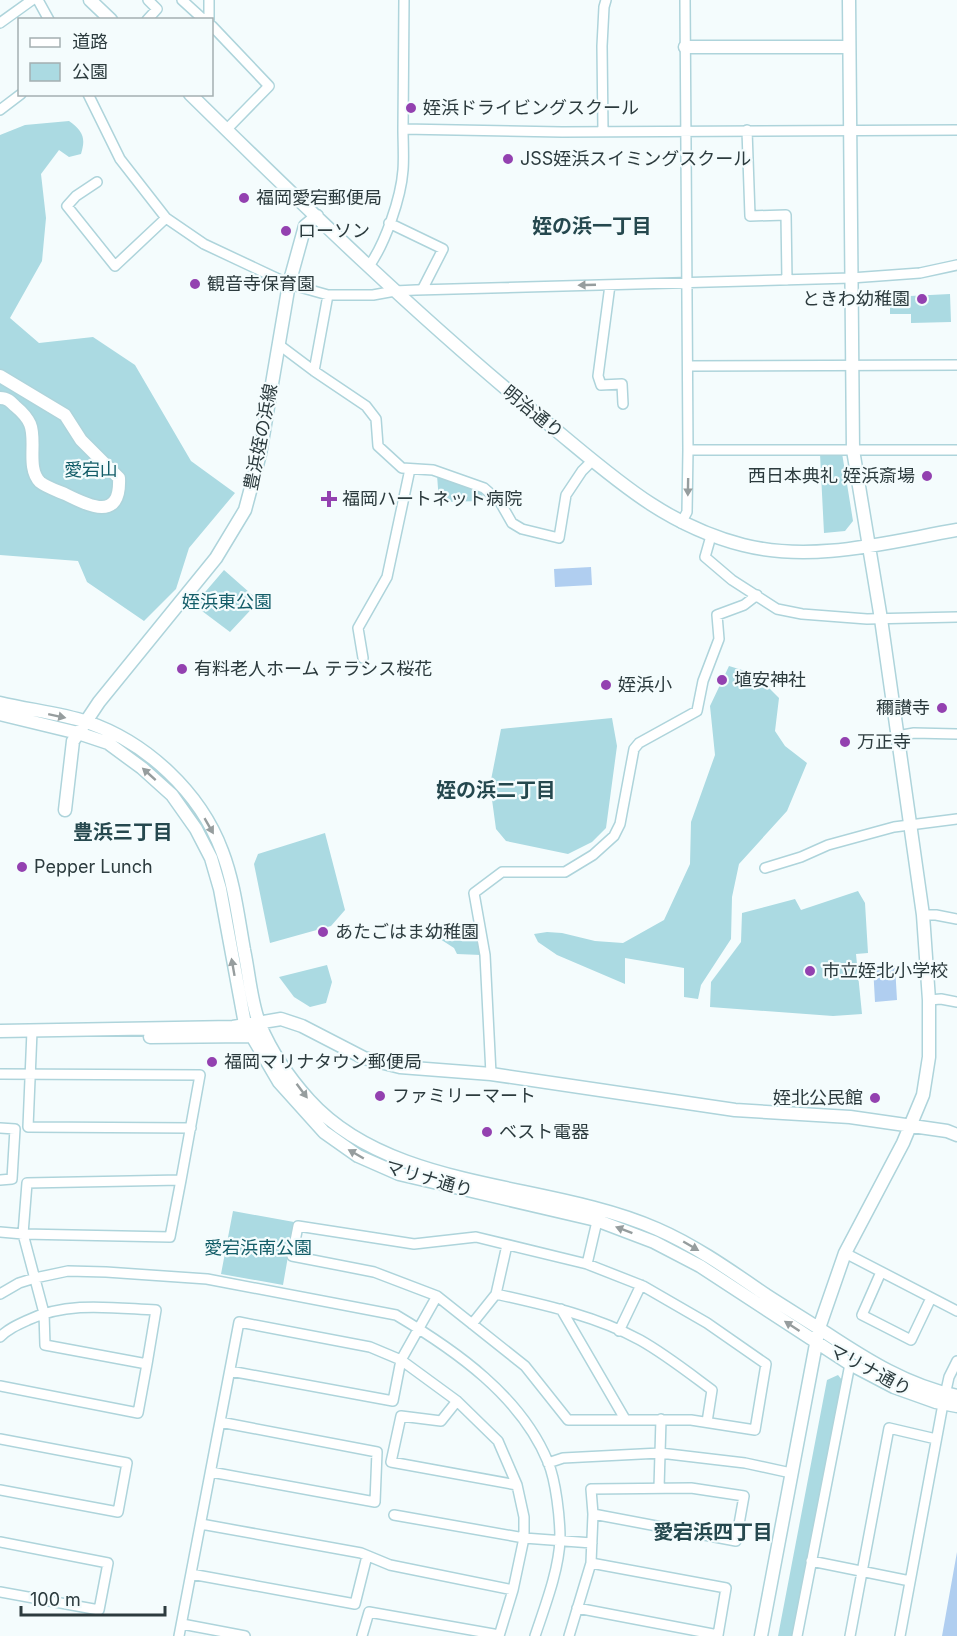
<svg xmlns="http://www.w3.org/2000/svg" width="957" height="1636" font-family="Inter,'Noto Sans JP',sans-serif">
  <rect width="100%" height="100%" fill="#f4fcfd"/>
  <!-- green -->
  <path fill="#abdae2" d="M69,121c14,10 17,17 12,33l-12,3 -10,-7 -18,24 5,44 -4,43 -32,57 29,25 54,-6 42,28 56,96 44,32 -46,55 -13,41 -32,32 -57,-39 -9,-21 -78,-6v-420l25,-10z
    M950,294l1,28 -40,1v-9h-21v-17z
    M842,453l11,68 -8,10 -21,2 -4,-79z
    M437,475l45,16 1,10 -44,1z
    M224,570l35,31 -29,31 -36,-27z
    M729,666l26,8 24,24 -4,33 10,15 22,17 -20,48 -48,53 -7,33 -1,42 -30,46 -3,14 -14,-2v-29l-59,-10v26l-68,-29 -19,-13 -4,-8 13,-2 15,1 33,8 28,2 41,-23 26,-56 1,-42 24,-67 -5,-49z
    M612,718l5,28 -11,82 -14,14 -24,12 -62,-13 -10,-12 -6,-44 11,-56z
    M325,833l20,77 -14,16 -61,17 -16,-79 4,-10z
    M858,891l7,12 3,50 -12,1 6,60 -29,2 -123,-9 1,-25 30,-40 1,-29 53,-14 6,11z
    M440,939l39,2 2,14 -24,-1 -3,-6z
    M327,965l5,17 -6,21 -16,4 -16,-10 -15,-20z
    M233,1211l61,11 -11,63 -62,-11z
    M838,1375l4,5 -48,256h-16l49,-256z"/>
  <!-- water -->
  <path fill="#b0cef0" d="M591,567l1,18 -37,2 -1,-18z
    M895,965l2,35 -22,2 -2,-36z
    M957,1552v84h-15z"/>
  <g fill="none" stroke-linecap="round" stroke-linejoin="round">
    <!-- street casing -->
    <g stroke="#aed4db" stroke-width="12">
      <path id="street" d="M38,0l11,20
        M182,0l22,20
        M209,0v20
        M147,20l10,-11 -9,-9
        M0,23l32,-23
        M212,26l57,60 -43,44
        M88,94l32,65 46,59 38,26 85,40 39,11h45l22,-4 21,-1 435,-12 69,-5 37,-8
        M0,110l21,-16
        M403,129l1,-129
        M747,130l3,86 36,-1 1,65
        M603,131l-1,-85 2,-39 2,-7
        M97,182l-21,14 -9,10 48,60 51,-48
        M389,223l54,26 -21,41
        M369,266c16,-22 32,-68 34,-96 1,-13 0,-28 0,-41l159,3 395,-2
        M610,285l-12,91 3,9 21,-1 1,20
        M278,344l36,27 52,35 10,13 2,27 24,22 31,2 51,18 16,14 12,21 10,6 37,9 7,-43 16,-24 11,-11
        M688,366l269,-1
        M314,371l14,-76
        M688,450h269
        M681,523l6,-11 1,-62 -3,-450
        M711,536l-6,21 27,23 45,29 25,5 65,5 90,-2
        M363,658l-5,-30 29,-51 23,-108
        M897,736l17,-3 43,1
        M765,868l36,-11 27,-12 66,-18 63,-8
        M923,915h13l21,4
        M929,1000l12,-1 16,3
        M32,1031l-4,96 163,1
        M0,1074l200,1 -19,105
        M491,1074l-6,-119 -11,-62 28,-21h63l28,-17 21,-19 6,-12 14,-75 5,-6 58,-32 6,-30 16,-42 -2,-24 27,-10 13,-10
        M0,1128l15,1 -3,50 -12,1
        M298,1226l116,18 62,-7 111,27 56,22 64,37 59,41 -11,66 -64,-10h-123l-43,-54 -88,-70 -63,-24 -82,-16z
        M0,1232l23,2 147,3 11,-57 -154,3 -4,51 21,79 1,32 102,19 -9,49 -138,-27
        M845,1253l112,58
        M587,1264l11,-47
        M881,1272l-19,43 49,25 20,-42
        M0,1294l19,-11 16,-5 33,-7 38,1 101,7 189,36c59,35 125,81 152,147 8,19 12,56 12,77 -1,31 -15,67 -25,97
        M496,1294l11,-49
        M561,1309l64,110
        M472,1324l24,-30c49,11 100,22 144,46 25,14 49,33 72,50l-5,32
        M619,1331l22,-46
        M0,1337c8,-8 17,-12 28,-17 40,-19 84,-12 128,-10l-9,54
        M230,1371l163,30 8,-41 36,-64
        M457,1401l-16,20 -40,-5 -10,46 126,23
        M0,1439l127,24 -9,49 -118,-22
        M548,1463l15,-5 97,-5 85,10 46,10
        M211,1472l164,30 2,-50 -157,-30
        M659,1488l2,-69
        M691,1488l53,8 -8,45 -143,-27 -2,-25z
        M394,1515l130,23 68,5
        M201,1524l160,29 29,12 123,25
        M0,1542l108,21 -9,47 -99,-18
        M811,1561l99,20
        M191,1574l164,30 12,-48
        M577,1608l141,27 8,-47 -135,-25
        M182,1624l63,12
        M179,1636l60,-314 131,25 31,13 56,41 41,40 19,44 7,32v21l-11,52 -14,46
        M362,1636l7,-24 130,23
        M569,1636l22,-73 2,-49
        M797,1636l53,-272
        M850,1636l39,-208 47,11
        M900,1636l43,-232 6,-27 8,-16"/>
    </g>
    <!-- secondary casing -->
    <g stroke="#aed4db" stroke-width="15">
      <path id="secondary" d="M90,0l21,20
        M685,47h164
        M190,94c115,113 231,226 356,328 64,52 115,102 197,123 71,18 144,-3 214,-15
        M0,376l65,39 16,25 38,38c2,44 -30,28 -54,16 -7,-3 -19,-7 -25,-12 -14,-14 -3,-42 -10,-58 -3,-7 -9,-13 -15,-18 -5,-5 -8,-8 -15,-8
        M0,703c29,7 60,10 87,19 59,20 113,70 135,129 12,31 16,66 22,99 5,23 7,54 16,75 11,26 30,54 49,75 83,92 240,81 348,129 39,17 74,42 109,66 20,13 40,25 60,38 41,27 82,53 131,63
        M0,714l78,19 30,10 34,25 30,27 24,34 15,29 9,31 25,135 34,58 45,50 34,24 41,18 197,46 58,22 46,24 150,98 44,23 42,15 21,4
        M65,810l8,-69 26,-39 117,-144 29,-48 15,-56 29,-170 16,-58 12,-10
        M0,1031l233,-4 48,-8 21,7 62,32 36,9 91,7 244,36 115,7 97,14 10,4
        M150,1037l101,-1 3,-4
        M761,1636l58,-308 26,-75 58,-110 20,-48 6,-38v-57l-6,-85 -42,-296 -28,-169 -4,-450"/>
    </g>
    <!-- street -->
    <use href="#street" stroke="#fff" stroke-width="9"/>
    <!-- secondary -->
    <use href="#secondary" stroke="#fff" stroke-width="12"/>
  </g>
  <!-- one-way arrows -->
  <defs><path id="oneway-solid" d="M-6-.8H1V-3.2L6.5 0L1 3.2V.8H-6Z" transform="scale(1.5)"/></defs>
  <g fill="#969d9e">
    <use href="#oneway-solid" transform="translate(587 285) rotate(178)"/>
    <use href="#oneway-solid" transform="translate(688 487) rotate(91)"/>
    <use href="#oneway-solid" transform="translate(57 716) rotate(12)"/>
    <use href="#oneway-solid" transform="translate(149 774) rotate(-138)"/>
    <use href="#oneway-solid" transform="translate(209 826) rotate(60)"/>
    <use href="#oneway-solid" transform="translate(233 967) rotate(-100)"/>
    <use href="#oneway-solid" transform="translate(302 1091) rotate(53)"/>
    <use href="#oneway-solid" transform="translate(356 1154) rotate(-150)"/>
    <use href="#oneway-solid" transform="translate(624 1230) rotate(-159)"/>
    <use href="#oneway-solid" transform="translate(691 1246) rotate(30)"/>
    <use href="#oneway-solid" transform="translate(792 1326) rotate(-147)"/>
  </g>
  <!-- markers -->
  <g fill="#9341b0" stroke="#f4fcfd" stroke-width="2">
    <circle cx="411" cy="108" r="6"/>
    <circle cx="508" cy="159" r="6"/>
    <circle cx="244" cy="198" r="6"/>
    <circle cx="286" cy="231" r="6"/>
    <circle cx="195" cy="284" r="6"/>
    <circle cx="922" cy="299" r="6"/>
    <circle cx="927" cy="476" r="6"/>
    <path d="M326 490h6v6h6v6h-6v6h-6v-6h-6v-6h6z"/>
    <circle cx="182" cy="669" r="6"/>
    <circle cx="722" cy="680" r="6"/>
    <circle cx="606" cy="685" r="6"/>
    <circle cx="942" cy="708" r="6"/>
    <circle cx="845" cy="742" r="6"/>
    <circle cx="22" cy="867" r="6"/>
    <circle cx="323" cy="932" r="6"/>
    <circle cx="810" cy="971" r="6"/>
    <circle cx="212" cy="1062" r="6"/>
    <circle cx="380" cy="1096" r="6"/>
    <circle cx="875" cy="1098" r="6"/>
    <circle cx="487" cy="1132" r="6"/>
  </g>
  <g text-anchor="middle" stroke-width="4.5" stroke-linejoin="round" paint-order="stroke">
    <!-- poi labels -->
    <g font-size="18" fill="#2c3b3e" stroke="#f4fcfd" text-anchor="start">
      <text x="423" y="114">姪浜ドライビングスクール</text>
      <text x="520" y="165">JSS姪浜スイミングスクール</text>
      <text x="256" y="204">福岡愛宕郵便局</text>
      <text x="298" y="237">ローソン</text>
      <text x="207" y="290">観音寺保育園</text>
      <text x="910" y="305" text-anchor="end">ときわ幼稚園</text>
      <text x="915" y="482" text-anchor="end">西日本典礼 姪浜斎場</text>
      <text x="342" y="505">福岡ハートネット病院</text>
      <text x="194" y="675">有料老人ホーム テラシス桜花</text>
      <text x="734" y="686">埴安神社</text>
      <text x="618" y="691">姪浜小</text>
      <text x="930" y="714" text-anchor="end">穪讃寺</text>
      <text x="857" y="748">万正寺</text>
      <text x="34" y="873">Pepper Lunch</text>
      <text x="335" y="938">あたごはま幼稚園</text>
      <text x="822" y="977">市立姪北小学校</text>
      <text x="224" y="1068">福岡マリナタウン郵便局</text>
      <text x="392" y="1102">ファミリーマート</text>
      <text x="863" y="1104" text-anchor="end">姪北公民館</text>
      <text x="499" y="1138">ベスト電器</text>
    </g>
    <!-- street labels -->
    <g font-size="18" fill="#2c3b3e" stroke="#f4fcfd">
      <text transform="translate(533 412) rotate(39)" y="6">明治通り</text>
      <text transform="translate(261 437) rotate(-79)" y="6">豊浜姪の浜線</text>
      <text transform="translate(429 1179) rotate(16)" y="6">マリナ通り</text>
      <text transform="translate(870 1370) rotate(28)" y="6">マリナ通り</text>
    </g>
    <!-- park labels -->
    <g font-size="18" fill="#135d68" stroke="#f4fcfd">
      <text x="91" y="476">愛宕山</text>
      <text x="227" y="608">姪浜東公園</text>
      <text x="258" y="1254">愛宕浜南公園</text>
    </g>
    <!-- neighbourhood labels -->
    <g font-size="20" font-weight="bold" fill="#25484e" stroke="#f4fcfd">
      <text x="592" y="233">姪の浜一丁目</text>
      <text x="496" y="797">姪の浜二丁目</text>
      <text x="123" y="839">豊浜三丁目</text>
      <text x="713" y="1539">愛宕浜四丁目</text>
    </g>
  </g>
  <!-- legend -->
  <rect x="18" y="18" width="195" height="78" fill="#f4fcfd" stroke="#a4afb1" stroke-width="1.5"/>
  <rect x="30" y="38" width="30" height="9" fill="#ffffff" stroke="#a4afb1" stroke-width="1.5"/>
  <text x="72" y="48" font-size="18" fill="#2c3b3e">道路</text>
  <rect x="30" y="63" width="30" height="18" fill="#abdae2" stroke="#a4afb1" stroke-width="1.5"/>
  <text x="72" y="78" font-size="18" fill="#2c3b3e">公園</text>
  <!-- scale -->
  <path d="M21 1606v9h144v-9" fill="none" stroke="#2c3b3e" stroke-width="3"/>
  <text x="30" y="1606" font-size="18" fill="#2c3b3e" stroke="#f4fcfd" stroke-width="4.5" paint-order="stroke">100 m</text>
</svg>
